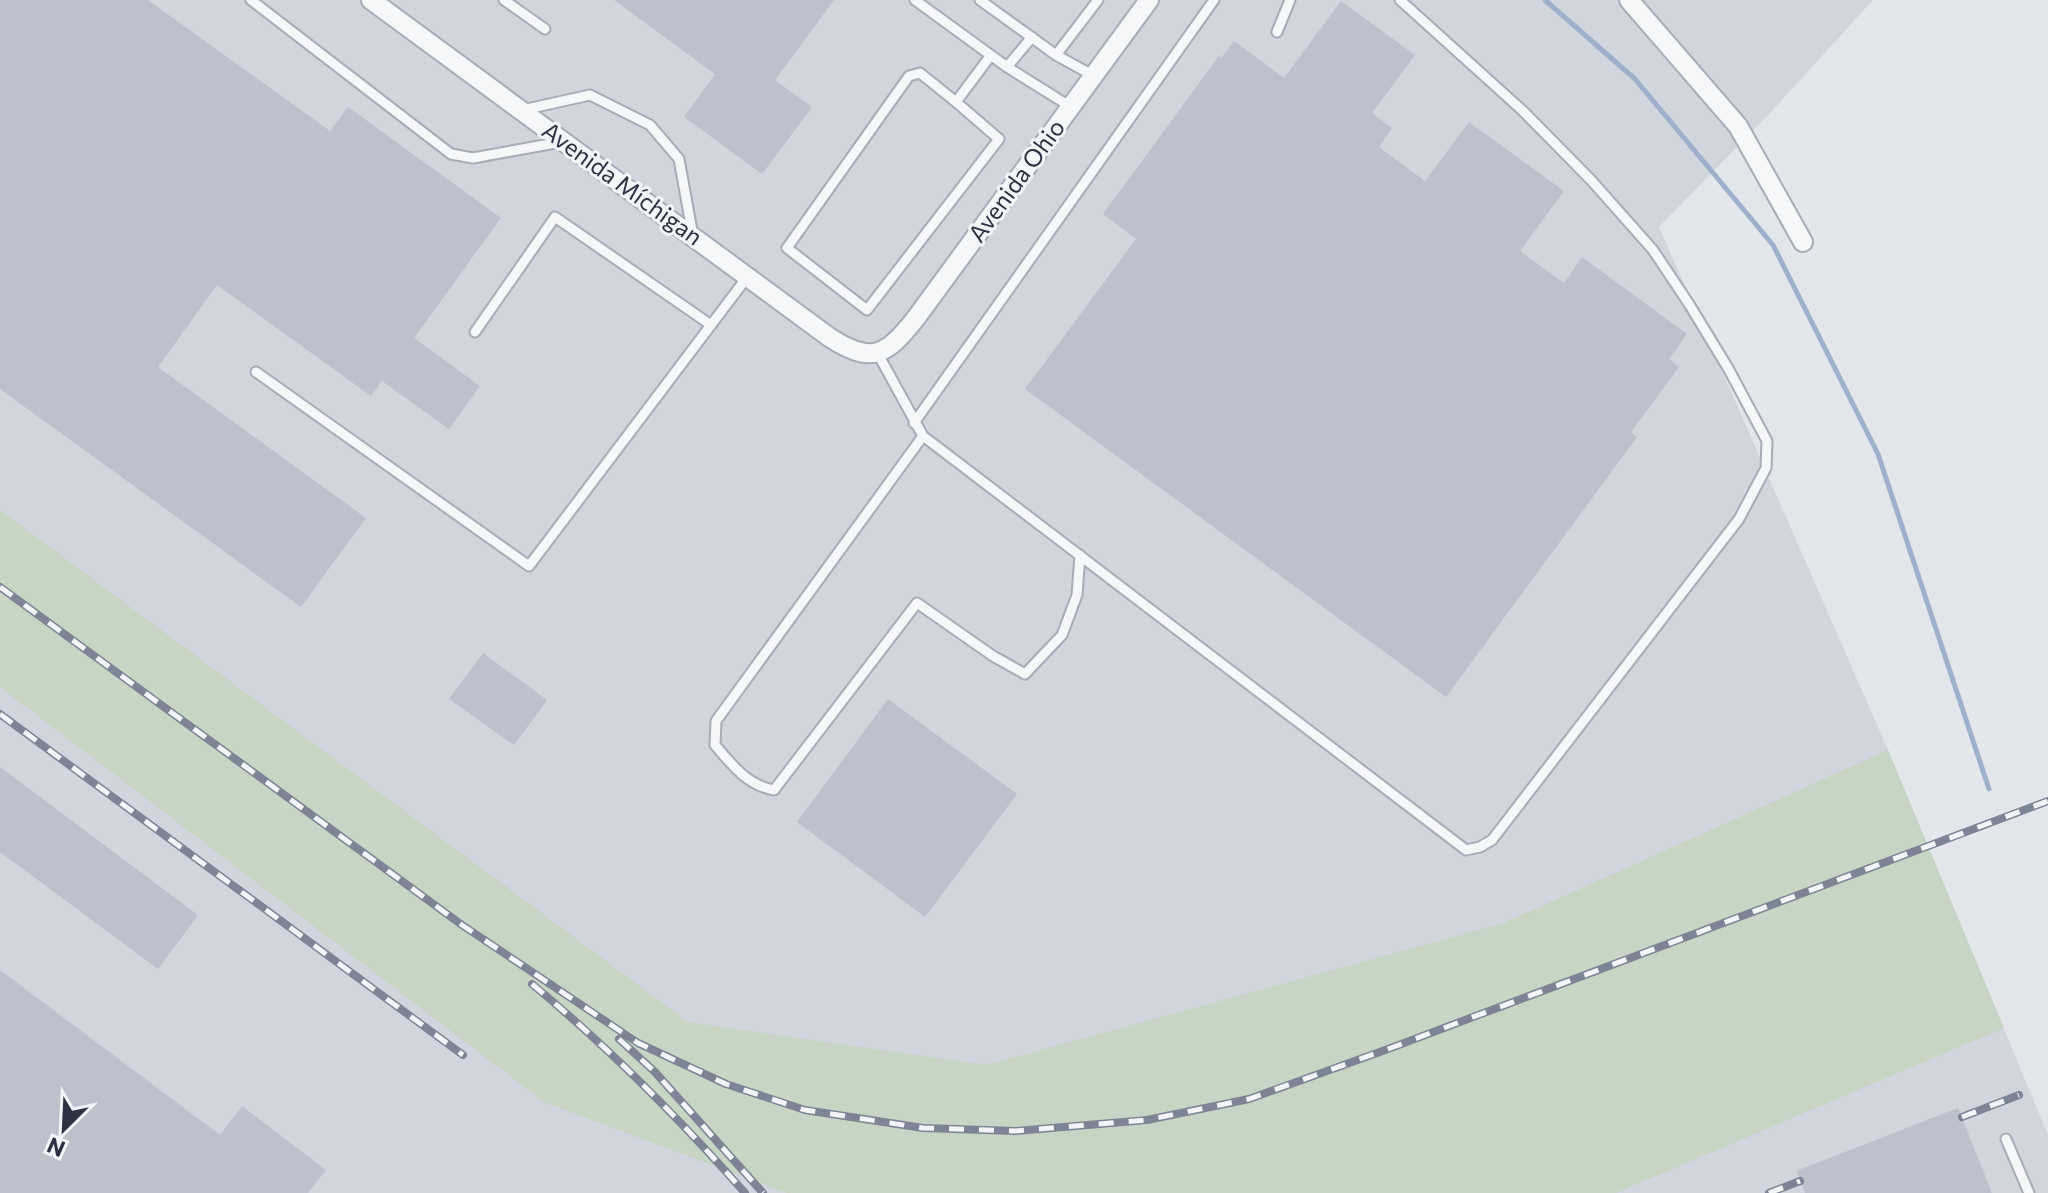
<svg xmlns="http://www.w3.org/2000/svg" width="2048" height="1193" font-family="Commissioner,sans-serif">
  <rect width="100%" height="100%" fill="#e3e6eb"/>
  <!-- built -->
  <path fill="#d1d5dd" d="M0,0h1873l-103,113 -111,114 229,523 160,385v58h-2048z"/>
  <!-- green -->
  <path fill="#c7d5c4" d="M0,510l688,512 298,43 518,-142 384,-173 116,278 -388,165h-829l-243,-91 -544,-415z"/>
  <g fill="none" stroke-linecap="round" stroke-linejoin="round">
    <!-- stream -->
    <path stroke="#9eb0cb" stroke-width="5" d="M1545,0l90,79 138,166 105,209 111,335"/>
  </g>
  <!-- building -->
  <path fill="#bdc1cb" d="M0,0h148l182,131 18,-24 153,111 -87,120 66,48 -31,43 -67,-48 -11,15 -154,-111 -59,82 208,151 -65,89 -301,-218z
    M614,0h220l-59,80 37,27 -50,67 -78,-57 31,-43z
    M1341,1l74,54 -43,58 20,15 -13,19 46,34 44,-59 95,69 -44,60 44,32 18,-26 105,77 -18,25 10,8 -48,65 6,5 -191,260 -421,-308 111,-150 -33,-25 116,-158 2,2 13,-17 50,37z
    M483,653l64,47 -33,45 -65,-46z
    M888,699l129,95 -92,123 -128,-95z
    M0,767l198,148 -40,54 -158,-117z
    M0,970l220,165 22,-29 84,64 -18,23h-308z
    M1958,1108l34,85h-187l-9,-22z"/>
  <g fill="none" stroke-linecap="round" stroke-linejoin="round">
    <!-- lane casing -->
    <g stroke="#a8acb6" stroke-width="13">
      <path id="lane" d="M251,0l200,154 22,4 88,-16
        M504,0l41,29
        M915,0l92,67 64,40
        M980,0l76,55 38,21
        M1277,32l13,-32
        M1056,55l42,-55
        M1007,67l25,-30
        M956,102l43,37 -132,171 -80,-62 122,-172 11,-3 36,29 35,-47
        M522,110l68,-15 60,30 29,34 14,77
        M475,332l80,-115 156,108
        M878,354l45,82 543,414 14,-3 12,-7 247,-321 27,-51 1,-27 -39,-73 -39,-64 -36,-54 -62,-70 -68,-69 -123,-111
        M256,372l273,194 219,-290
        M914,423l300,-423
        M923,436l-207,285 -1,24c17,20 32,40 59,45l143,-187 76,53 32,18 37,-39 15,-40 3,-40
        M2006,1139l23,54"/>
    </g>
    <!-- street casing -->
    <g stroke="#a8acb6" stroke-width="22">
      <path id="street" d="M371,0l458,337c43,28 57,19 87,-19l233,-318
        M1629,0l109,126 65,116"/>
    </g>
    <!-- lane -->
    <use href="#lane" stroke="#f6f7f9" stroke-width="9"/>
    <!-- street -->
    <use href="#street" stroke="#f6f7f9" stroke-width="18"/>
    <!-- rail casing -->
    <g stroke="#7c8495" stroke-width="8">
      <path id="rail" d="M0,587l462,338 176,118 88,41 79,26 118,18 93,3 131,-11 102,-21 139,-50 660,-248
        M0,714l463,341
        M532,984c77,64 147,134 213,209
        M619,1039l35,32 109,122
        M1962,1117l57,-22
        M1769,1193l31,-12"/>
    </g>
    <!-- rail -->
    <use href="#rail" stroke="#f3f5f8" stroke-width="5" stroke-dasharray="15" stroke-linecap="butt"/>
  </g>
  <g text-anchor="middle" stroke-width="6" stroke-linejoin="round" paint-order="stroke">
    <!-- street labels -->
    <g font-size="24" fill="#2b3244" stroke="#f3f5f8">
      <text transform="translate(1017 181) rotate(-54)" y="8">Avenida Ohio</text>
      <text transform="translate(622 184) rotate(36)" y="8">Avenida Míchigan</text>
    </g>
  </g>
  <!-- north arrow -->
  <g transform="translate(64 1129) rotate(204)" stroke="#f3f5f8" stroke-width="6" paint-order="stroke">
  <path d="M0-6L14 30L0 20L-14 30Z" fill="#2b3244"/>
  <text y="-12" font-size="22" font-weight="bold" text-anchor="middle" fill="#2b3244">N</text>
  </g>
</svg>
